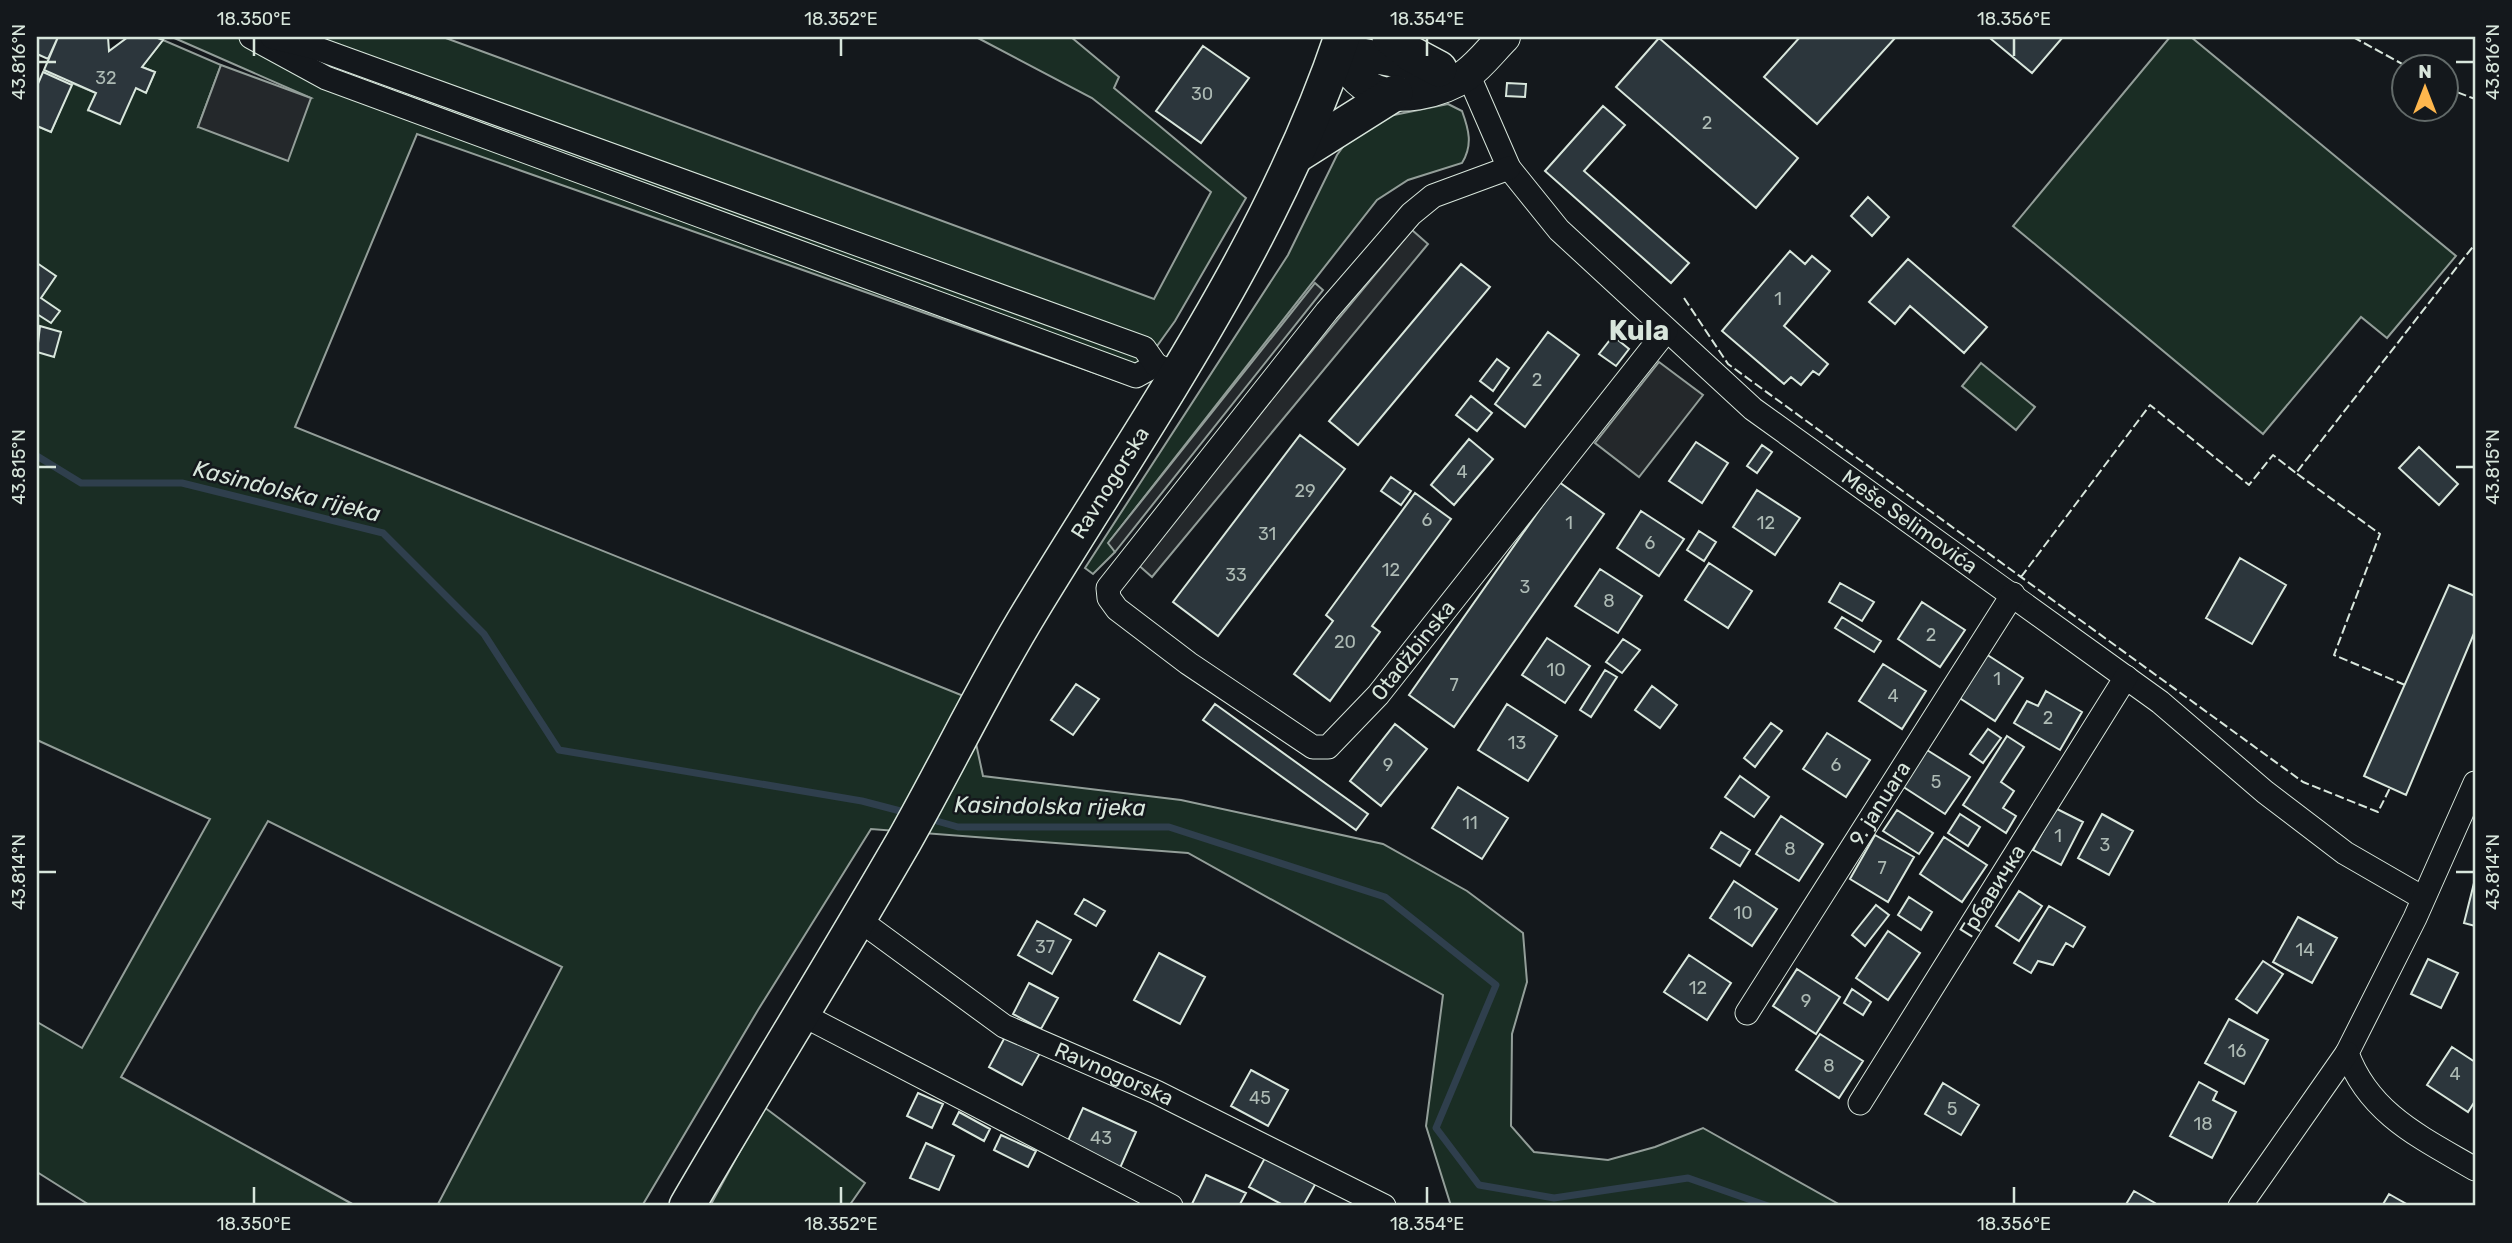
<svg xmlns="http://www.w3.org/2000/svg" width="2512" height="1243" font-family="Rubik,sans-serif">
  <rect width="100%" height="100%" fill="#14181c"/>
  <!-- green -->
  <path fill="#1a2d24" stroke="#939e99" stroke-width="2" d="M172,37h271l711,262 57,-107 -119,-94 -116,-61h95l48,40 -5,11 132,110 -71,123 -46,64 -712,-251 -122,293 671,270 17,79 198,24 202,44 84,47 56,42 4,49 -15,52 -1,92 23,26 74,8 47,-13 48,-19 139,78h-391l-25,-80 17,-131 -255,-142 -317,-24 -113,181 -116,196h-205l125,-239 -294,-146 -147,256 235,129h-265l-54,-34v-150l45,26 128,-229 -173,-79v-614l14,6 21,-49 24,10 -7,17 47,-22 10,4 9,-20 -13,-5 21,-27 58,25 -23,62 113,-29z
    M2170,37h21l265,219 -69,82 -26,-21 -98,117 -250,-208z
    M1448,104l14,7c7,19 11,34 0,52l-54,17 -31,20 -268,342 6,10 -22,22 -8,-6 203,-313 49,-100 11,-15 41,-24z
    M1981,363l54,44 -19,23 -54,-44z
    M764,1107l101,76 -16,23h-139z"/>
  <!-- parking -->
  <path fill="#24282b" stroke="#939e99" stroke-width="2" d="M221,65l90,33 -23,63 -90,-34z
    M1412,230l16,14 -276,333 -16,-14z
    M1315,283l8,7 -208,262 -7,-9z
    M1659,362l44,33 -64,82 -44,-34z"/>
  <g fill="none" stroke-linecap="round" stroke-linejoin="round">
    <!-- stream -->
    <path stroke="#2f3f4d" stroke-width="7" d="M37,456l44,27h101l201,50 101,101 75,116 303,51 46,12
      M926,818l32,9h211l216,70 111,88 -60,143 43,57 75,13 134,-20 80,28"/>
  </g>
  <!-- building -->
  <path fill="#2c363c" stroke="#d8e6dc" stroke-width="2" d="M37,37h21l-10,22 -11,-5z
    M58,37h50l1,14 19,-14h27l8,3 -21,27 13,5 -9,21 -10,-5 -16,36 -32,-14 8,-17 -52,-23z
    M1800,37h96l-79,87 -53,-47z
    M1993,37h70l-31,36 -41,-34z
    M1659,38l139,120 -42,50 -140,-121z
    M1203,46l46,32 -48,65 -45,-32z
    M43,72l29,13 -21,47 -14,-6v-40z
    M1507,83l19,1 -1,13 -19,-1z
    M1603,106l22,19 -41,46 105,92 -18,20 -126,-112z
    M1868,197l21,20 -17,19 -21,-20z
    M1790,251l15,13 7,-8 18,15 -46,55 44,38 -9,11 -6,-4 -12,14 -10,-8 -7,7 -62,-53z
    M1908,259l79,68 -23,26 -54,-47 -15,18 -26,-22z
    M37,263l19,13 -15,22 19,13 -9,12 -14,-9z
    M1461,264l29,23 -132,158 -29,-24z
    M40,326l21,6 -7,25 -17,-5z
    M1548,332l31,23 -54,72 -30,-23z
    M1613,336l16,13 -13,17 -17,-12z
    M1497,359l12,9 -16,23 -13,-10z
    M1471,396l21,17 -15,18 -21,-16z
    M1300,435l45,34 -127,167 -45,-34z
    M1469,439l24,20 -39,46 -23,-20z
    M1696,442l32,21 -26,40 -33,-22z
    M1762,445l10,7 -15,21 -10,-7z
    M2419,447l39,37 -19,21 -40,-37z
    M1391,477l20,14 -10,14 -20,-14z
    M1559,482l45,32 -150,213 -45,-32z
    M1757,490l43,28 -25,37 -42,-28z
    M1415,493l36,26 -79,107 8,6 -50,69 -36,-27 39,-53 -7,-6z
    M1641,511l43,28 -25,37 -42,-28z
    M1699,531l17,11 -12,19 -17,-11z
    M2240,558l46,27 -34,59 -46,-26z
    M1709,563l43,28 -24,37 -43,-28z
    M1600,569l42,27 -24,37 -43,-27z
    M1840,583l34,19 -12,19 -33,-19z
    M2449,585l26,11v35l-69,164 -42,-19z
    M1922,602l43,28 -25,37 -42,-28z
    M1842,617l39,24 -7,11 -39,-24z
    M1547,638l43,28 -25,37 -43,-28z
    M1623,639l17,11 -18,23 -16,-11z
    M1986,654l37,24 -28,43 -37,-24z
    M1883,664l43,27 -24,38 -43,-28z
    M1605,670l12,7 -26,40 -11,-7z
    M1076,684l23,15 -26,36 -22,-15z
    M1652,686l25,19 -17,23 -25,-18z
    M2046,691l36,21 -22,38 -46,-27 13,-22 11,5z
    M1215,704l153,110 -12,16 -153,-110z
    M1507,704l50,32 -29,45 -50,-31z
    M1771,723l11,8 -27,36 -11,-9z
    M1395,724l32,25 -46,57 -31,-25z
    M1988,729l13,9 -18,25 -13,-9z
    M1827,733l43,27 -24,37 -43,-28z
    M2007,736l17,11 -23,35 13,9 -11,17 13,8 -10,17 -43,-28z
    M1927,750l43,27 -25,37 -43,-28z
    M1740,776l29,21 -15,20 -29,-20z
    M1458,787l50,31 -26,41 -50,-31z
    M2055,808l28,14 -22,43 -28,-15z
    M1897,810l36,23 -14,21 -36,-23z
    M1960,814l20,13 -12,19 -20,-13z
    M2102,814l31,17 -24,44 -31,-17z
    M1781,816l42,28 -24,37 -43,-27z
    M1721,832l29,18 -10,16 -29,-18z
    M1875,835l39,22 -26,45 -38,-23z
    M1944,837l43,28 -25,37 -42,-28z
    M2475,879v47l-11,-3z
    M1734,881l43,28 -25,37 -42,-28z
    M2019,891l23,15 -23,35 -23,-15z
    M1909,897l23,15 -11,18 -23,-15z
    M1084,899l21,12 -9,15 -21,-12z
    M1876,905l13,10 -24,31 -13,-11z
    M2049,906l36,21 -12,20 -7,-4 -13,22 -15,-4 -7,12 -17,-10z
    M2298,917l39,21 -25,45 -39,-21z
    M1037,921l34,19 -19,34 -34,-19z
    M1888,931l32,22 -32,47 -32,-22z
    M1159,953l46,24 -25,47 -46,-24z
    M1689,955l42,28 -24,37 -43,-28z
    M2428,959l30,14 -17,35 -30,-14z
    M2263,961l20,13 -26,39 -21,-14z
    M1797,969l43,28 -24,37 -43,-28z
    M1029,983l29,15 -17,31 -28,-15z
    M1852,989l19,13 -8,13 -19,-12z
    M2229,1019l39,21 -24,44 -39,-21z
    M1820,1034l43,27 -24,37 -43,-28z
    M1006,1035l34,18 -18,32 -33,-18z
    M2452,1047l23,15v39l-7,11 -41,-27z
    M1251,1070l37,20 -20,36 -37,-20z
    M2199,1082l18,10 -4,8 23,12 -24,46 -42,-22z
    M1943,1083l36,22 -18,30 -36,-21z
    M918,1093l25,11 -11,24 -25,-12z
    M1083,1108l53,24 -16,36 -54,-23z
    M959,1112l31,17 -6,12 -31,-17z
    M1001,1135l35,16 -8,16 -34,-17z
    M926,1143l28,13 -15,34 -29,-12z
    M1266,1156l50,27 -13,23h-18l-36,-19z
    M1206,1175l40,18 -7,13h-48z
    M2134,1191l21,12 -2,3h-28z
    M2389,1194l21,12h-28z"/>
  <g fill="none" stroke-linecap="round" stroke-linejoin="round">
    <!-- minor casing -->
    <g stroke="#d8e6dc" stroke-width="25">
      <g id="minor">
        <path d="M251,37l75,41 810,298 20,-11 21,10"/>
        <path d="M272,37l41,10 831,301 12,17"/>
        <path id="s1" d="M1468,74l41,94 50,62 194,179 407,293 105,90 80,61 78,45"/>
        <path id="s2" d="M1509,168l-76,28 -22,18 -84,97 -219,277 1,10 8,11 71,54 125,84h15l50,-52 288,-364"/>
        <path d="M2475,783l-60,135 -68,135c22,61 75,85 128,116"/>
        <path id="s3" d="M858,919l146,107 152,66 228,114"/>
        <path id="s4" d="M1747,1013l266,-419"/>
        <path d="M801,1014l370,192"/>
        <path id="s5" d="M1860,1103l266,-426"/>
        <path d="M2240,1206l107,-153"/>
      </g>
    </g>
    <!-- secondary casing -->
    <g stroke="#d8e6dc" stroke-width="34">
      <path id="secondary" d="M1338,50c8,15 15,28 30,37 27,16 74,5 98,-12 14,-10 26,-26 38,-38
        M1338,50l95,18"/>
    </g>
    <!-- primary casing -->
    <g stroke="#d8e6dc" stroke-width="38">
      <g id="primary">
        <path d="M1390,37l21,17 28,15"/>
        <path d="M1295,156l100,-63"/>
        <path id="s6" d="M687,1206c71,-122 146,-242 217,-365 43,-76 81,-156 127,-231 113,-186 241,-365 311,-573"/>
      </g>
    </g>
    <!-- minor -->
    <use href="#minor" stroke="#14181c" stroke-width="23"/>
    <!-- secondary -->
    <use href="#secondary" stroke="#14181c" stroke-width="32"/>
    <!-- primary -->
    <use href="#primary" stroke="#14181c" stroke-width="35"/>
    <!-- fence -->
    <path stroke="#d8e6dc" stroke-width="2" stroke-dasharray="9 3.5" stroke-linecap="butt" d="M2353,37l53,29
      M2446,88l29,11
      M1684,298l44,66 575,418 75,30 12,-24
      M2021,577l129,-172 99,80 24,-30 23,18
      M2405,685l-71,-30 46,-121 -84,-61 179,-229"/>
  </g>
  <!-- ticks -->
  <path fill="none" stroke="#d8e6dc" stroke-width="2.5" d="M254,38v18M841,38v18M1427,38v18M2014,38v18M38,62h18M2456,62h18M38,467h18M2456,467h18M38,872h18M2456,872h18M254,1187v17M841,1187v17M1427,1187v17M2014,1187v17"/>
  <g text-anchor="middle" stroke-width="5" stroke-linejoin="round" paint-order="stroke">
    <!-- number labels -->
    <g font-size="18" fill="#adbab4">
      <text x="106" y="84">32</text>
      <text x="1202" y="100">30</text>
      <text x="1707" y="129">2</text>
      <text x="1778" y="305">1</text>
      <text x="1537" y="386">2</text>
      <text x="1462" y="478">4</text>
      <text x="1305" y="497">29</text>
      <text x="1427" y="526">6</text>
      <text x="1569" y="529">1</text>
      <text x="1766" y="529">12</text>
      <text x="1267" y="540">31</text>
      <text x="1650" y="549">6</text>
      <text x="1391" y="576">12</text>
      <text x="1236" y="581">33</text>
      <text x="1525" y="593">3</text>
      <text x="1609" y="607">8</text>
      <text x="1931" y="641">2</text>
      <text x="1345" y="648">20</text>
      <text x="1556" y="676">10</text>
      <text x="1997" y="685">1</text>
      <text x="1454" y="691">7</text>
      <text x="1893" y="702">4</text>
      <text x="2048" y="724">2</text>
      <text x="1517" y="749">13</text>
      <text x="1388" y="771">9</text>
      <text x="1836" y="771">6</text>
      <text x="1936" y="788">5</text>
      <text x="1470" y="829">11</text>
      <text x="2058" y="842">1</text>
      <text x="2105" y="851">3</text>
      <text x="1790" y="855">8</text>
      <text x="1882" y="874">7</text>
      <text x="1743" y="919">10</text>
      <text x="1045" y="953">37</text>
      <text x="2305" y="956">14</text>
      <text x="1698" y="994">12</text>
      <text x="1806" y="1007">9</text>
      <text x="2237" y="1057">16</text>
      <text x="1829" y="1072">8</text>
      <text x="2455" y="1080">4</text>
      <text x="1260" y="1104">45</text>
      <text x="1952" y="1115">5</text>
      <text x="2203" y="1130">18</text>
      <text x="1101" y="1144">43</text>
    </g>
    <!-- street labels -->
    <g font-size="21" fill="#d8e6dc" stroke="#14181c">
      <text dy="7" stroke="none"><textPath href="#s6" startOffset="838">Ravnogorska</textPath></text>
      <text dy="7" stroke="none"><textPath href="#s1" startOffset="639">Meše Selimovića</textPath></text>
      <text dy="7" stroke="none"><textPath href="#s2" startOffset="998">Otadžbinska</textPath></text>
      <text dy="7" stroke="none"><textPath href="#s4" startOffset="248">9. januara</textPath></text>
      <text dy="7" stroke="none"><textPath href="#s5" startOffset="250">Грбавичка</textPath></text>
      <text dy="7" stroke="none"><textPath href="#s3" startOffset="301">Ravnogorska</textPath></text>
    </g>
    <!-- water labels -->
    <g font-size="23" font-style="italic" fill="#d8e6dc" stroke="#14181c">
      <text transform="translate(287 491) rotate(14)" y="8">Kasindolska rijeka</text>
      <text transform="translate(1050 806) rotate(1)" y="8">Kasindolska rijeka</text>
    </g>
    <!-- district labels -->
    <g font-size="28" font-weight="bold" fill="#d8e6dc" stroke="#14181c">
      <text x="1639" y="340">Kula</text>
    </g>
  </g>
  <!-- border -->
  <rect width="2512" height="1243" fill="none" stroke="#14181c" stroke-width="77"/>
  <!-- north arrow -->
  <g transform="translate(2425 88)"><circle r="33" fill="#14181c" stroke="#626a69" stroke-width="2"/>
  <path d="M0-5L12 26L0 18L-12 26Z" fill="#ffb74d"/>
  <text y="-10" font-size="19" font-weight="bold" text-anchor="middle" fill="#d8e6dc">N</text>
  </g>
  <rect x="38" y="38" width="2436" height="1166" fill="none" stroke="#d8e6dc" stroke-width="2.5"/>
  <g font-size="18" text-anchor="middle" fill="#d8e6dc">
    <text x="254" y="25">18.350°E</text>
    <text x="841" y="25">18.352°E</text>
    <text x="1427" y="25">18.354°E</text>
    <text x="2014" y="25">18.356°E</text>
    <text transform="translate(19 62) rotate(-90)" y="6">43.816°N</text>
    <text transform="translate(2493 62) rotate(-90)" y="6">43.816°N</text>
    <text transform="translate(19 467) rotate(-90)" y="6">43.815°N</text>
    <text transform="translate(2493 467) rotate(-90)" y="6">43.815°N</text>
    <text transform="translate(19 872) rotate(-90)" y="6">43.814°N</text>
    <text transform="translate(2493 872) rotate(-90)" y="6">43.814°N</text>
    <text x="254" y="1230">18.350°E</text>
    <text x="841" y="1230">18.352°E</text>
    <text x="1427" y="1230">18.354°E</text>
    <text x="2014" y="1230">18.356°E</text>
  </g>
</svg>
